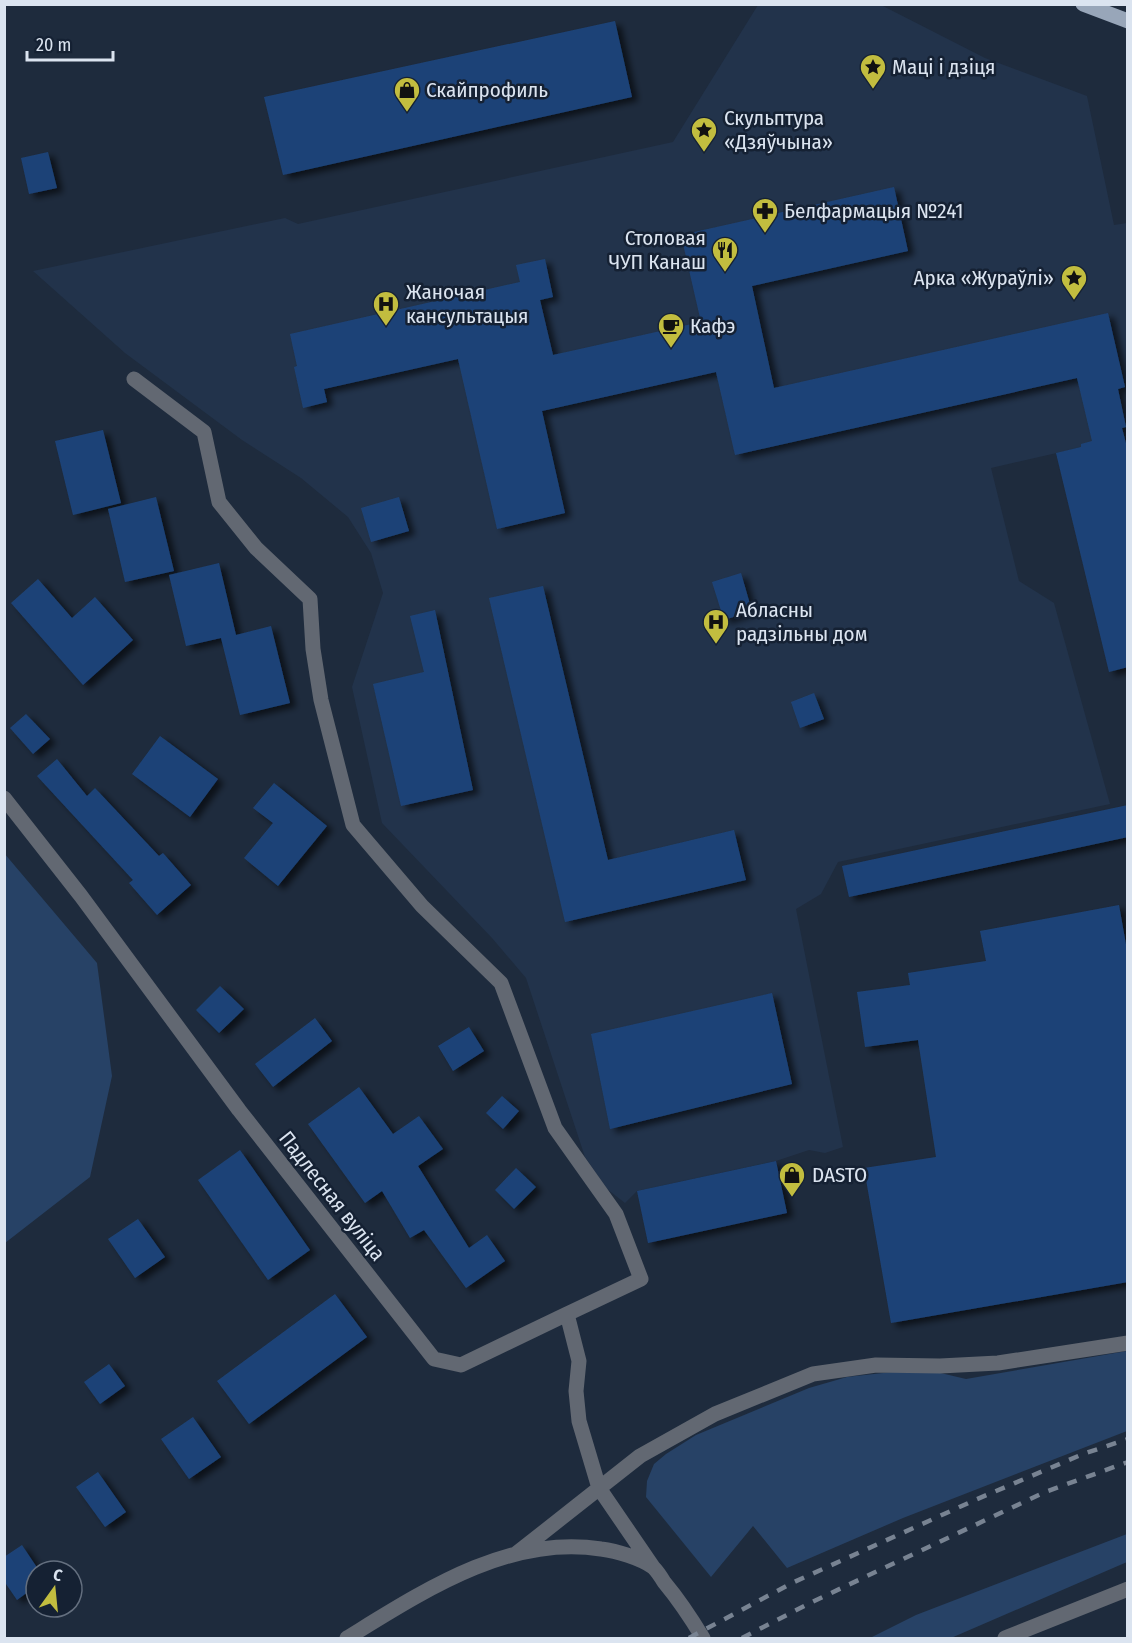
<svg xmlns="http://www.w3.org/2000/svg" width="1132" height="1643" font-family="'Fira Sans Condensed',sans-serif">
  <defs>
    <filter id="shadow"><feDropShadow dx="6" dy="4" stdDeviation="3" flood-color="#0009"/></filter>
  </defs>
  <rect width="100%" height="100%" fill="#1e2b3d"/>
  <!-- built -->
  <path fill="#22334b" d="M758,5h123l104,53 102,38 27,129 13,-2v214l-136,31 28,113 35,22 56,201 -272,58 -17,32 -25,15 47,238 -18,6 -16,-3 -33,11 -139,30 -12,12 -18,-14 -22,-32 -59,-179 -34,-40 -110,-115 -30,-136 31,-94 -12,-40 -23,-36 -47,-39 -59,-38 -117,-87 -92,-82 252,-53 13,6 375,-82z"/>
  <!-- green -->
  <path fill="#274266" d="M4,853l93,110 15,113 -22,101 -85,66z
    M1127,1351v80l-224,87 -116,50 -34,-42 -42,51 -65,-80 1,-16 7,-17 12,-10 30,-19 113,-47 38,-11 45,-5 40,-1 34,8z
    M1127,1534v28l-176,76h-81l46,-23z"/>
  <!-- building -->
  <path fill="#1d4377" filter="url(#shadow)" d="M615,21l17,76 -349,78 -19,-78z
    M48,152l9,36 -28,6 -8,-36z
    M894,187l14,64 -156,35 22,102 334,-75 17,74 -7,2 8,38 -4,1 6,23v216l-19,5 -53,-219 25,-6v-3l11,-3 -15,-63 -342,77 -19,-83 -174,39 23,102 -68,16 -39,-170 -134,30 3,13 -24,6 -9,-41 3,-1 -7,-32 230,-52 -4,-17 29,-6 8,38 -13,3 13,55 148,-33 -20,-87z
    M103,430l18,73 -48,12 -18,-74z
    M156,497l18,74 -49,11 -17,-73z
    M399,497l10,34 -38,11 -10,-34z
    M219,563l17,72 35,-9 19,77 -50,12 -19,-77 -35,8 -17,-71z
    M741,573l11,38 -28,9 -12,-38z
    M38,579l34,39 23,-21 38,43 -50,45 -72,-82z
    M543,586l65,274 126,-30 12,50 -181,42 -76,-324z
    M435,610l38,180 -72,16 -28,-122 51,-12 -14,-56z
    M814,693l10,26 -24,9 -9,-26z
    M26,714l24,25 -17,15 -23,-26z
    M160,736l58,43 -28,38 -58,-43z
    M57,759l30,37 8,-8 64,68 4,-3 28,32 -34,30 -28,-32 4,-3 -96,-104z
    M274,783l53,43 -49,60 -34,-28 29,-35 -20,-15z
    M1128,805v32l-279,60 -7,-31z
    M1119,905l9,51v326l-237,41 -27,-155 72,-11 -18,-117 -53,7 -8,-55 53,-7 -2,-12 78,-12 -6,-30z
    M220,986l24,23 -25,24 -23,-23z
    M772,993l20,91 -182,45 -19,-95z
    M315,1018l17,23 -59,46 -18,-23z
    M469,1027l15,24 -31,20 -15,-25z
    M359,1087l34,47 26,-18 24,33 -25,17 51,82 18,-13 18,26 -39,27 -42,-58 -14,8 -28,-47 -17,12 -57,-79z
    M502,1096l17,15 -16,18 -17,-16z
    M240,1150l70,100 -42,30 -70,-100z
    M776,1161l11,52 -139,30 -11,-52z
    M516,1168l20,19 -22,22 -19,-19z
    M138,1219l27,38 -30,21 -27,-39z
    M335,1294l32,43 -118,87 -32,-43z
    M109,1364l16,22 -25,18 -16,-22z
    M193,1417l28,40 -32,22 -28,-40z
    M98,1472l28,40 -21,15 -29,-40z
    M22,1545l14,21v20l-19,14 -13,-19v-24z"/>
  <g fill="none" stroke-linecap="round" stroke-linejoin="round">
    <!-- minor -->
    <path stroke="#626872" stroke-width="15" d="M134,379l70,53 15,70 37,46 54,51 3,50 8,51 32,125 69,81 79,77 54,145 61,86 25,65 -74,35
      M4,798l77,98 158,214 195,249 27,6 106,-51 12,47 -3,30 3,30 20,67 54,79
      M517,1553l123,-97 75,-42 98,-40 63,-9 64,1 58,-3 130,-20
      M347,1638c75,-46 162,-104 254,-89 16,2 39,9 52,18 4,4 8,10 11,15 15,18 27,36 39,56
      M1005,1638l123,-49"/>
    <!-- major -->
    <path stroke="#98a6b9" stroke-width="15" d="M1083,4l45,17"/>
    <!-- rail -->
    <path stroke="#788392" stroke-width="4.5" stroke-dasharray="10 10" stroke-linecap="butt" d="M689,1638l103,-55 183,-83 108,-46 45,-15
      M742,1638l70,-36 233,-110 83,-30"/>
  </g>
  <!-- icons -->
  <defs>
    <g id="sight-pin" transform="scale(1.35)"><path d="M0 17L-7.5 6A9.5 9.5 0 1 1 7.5 6Z" fill="#c2bd3f" stroke="#152133"/><path d="M0-6L1.8-2.2L6-1.7L2.9 1.2L3.7 5.4L0 3.3L-3.7 5.4L-2.9 1.2L-6-1.7L-1.8-2.2Z" fill="#111"/></g>
    <g id="shop-pin" transform="scale(1.35)"><path d="M0 17L-7.5 6A9.5 9.5 0 1 1 7.5 6Z" fill="#c2bd3f" stroke="#152133"/><path d="M-5-2.5h2.3a2.7 3.5 0 0 1 5.4 0H5L5.5 6h-11ZM-1.5-2.5h3a1.5 2.3 0 0 0-3 0Z" fill="#111"/></g>
    <g id="pharmacy-pin" transform="scale(1.35)"><path d="M0 17L-7.5 6A9.5 9.5 0 1 1 7.5 6Z" fill="#c2bd3f" stroke="#152133"/><path d="M-2-6h4v4h4v4h-4v4h-4v-4h-4v-4h4Z" fill="#111"/></g>
    <g id="restaurant-pin" transform="scale(1.35)"><path d="M0 17L-7.5 6A9.5 9.5 0 1 1 7.5 6Z" fill="#c2bd3f" stroke="#152133"/><path d="M-5-6h1v4h1v-4h1v4h1v-4h1v5L-1.5 .5V6h-2V.5L-5-1ZM5-6V6H3V1.5H1.5Q1.5-4 5-6Z" fill="#111"/></g>
    <g id="hospital-pin" transform="scale(1.35)"><path d="M0 17L-7.5 6A9.5 9.5 0 1 1 7.5 6Z" fill="#c2bd3f" stroke="#152133"/><path d="M-5-5h3v3.5h4V-5h3V5h-3V1.5h-4V5h-3Z" fill="#111"/></g>
    <g id="cafe-pin" transform="scale(1.35)"><path d="M0 17L-7.5 6A9.5 9.5 0 1 1 7.5 6Z" fill="#c2bd3f" stroke="#152133"/><path d="M-5.5-4.5H6V0H3Q3 3.5 0 3.5H-2.5Q-5.5 3.5-5.5 0ZM3-3.2v2h1.7v-2ZM-6 4.5H4V6H-6Z" fill="#111"/></g>
  </defs>
  <g fill-rule="evenodd">
    <use href="#sight-pin" x="873" y="67"/>
    <use href="#shop-pin" x="407" y="90"/>
    <use href="#sight-pin" x="704" y="130"/>
    <use href="#pharmacy-pin" x="765" y="211"/>
    <use href="#restaurant-pin" x="725" y="250"/>
    <use href="#sight-pin" x="1074" y="278"/>
    <use href="#hospital-pin" x="386" y="304"/>
    <use href="#cafe-pin" x="671" y="326"/>
    <use href="#hospital-pin" x="716" y="622"/>
    <use href="#shop-pin" x="792" y="1175"/>
  </g>
  <g text-anchor="middle" stroke-width="5" stroke-linejoin="round" paint-order="stroke">
    <!-- poi labels -->
    <g font-size="21" fill="#dbe4f0" stroke="#152133" text-anchor="start">
      <text x="892" y="74">Маці і дзіця</text>
      <text x="426" y="97">Скайпрофиль</text>
      <text x="724" y="125">Скульптура<tspan x="724" dy="24">«Дзяўчына»</tspan></text>
      <text x="784" y="218">Белфармацыя №241</text>
      <text x="706" y="245" text-anchor="end">Столовая<tspan x="706" dy="24">ЧУП Канаш</tspan></text>
      <text x="1054" y="285" text-anchor="end">Арка «Жураўлі»</text>
      <text x="406" y="299">Жаночая<tspan x="406" dy="24">кансультацыя</tspan></text>
      <text x="690" y="333">Кафэ</text>
      <text x="736" y="617">Абласны<tspan x="736" dy="24">радзільны дом</tspan></text>
      <text x="812" y="1182">DASTO</text>
    </g>
    <!-- street labels -->
    <g font-size="21" fill="#dbe4f0" stroke="#152133">
      <text transform="translate(332 1196) rotate(52)" y="7">Падлесная вуліца</text>
    </g>
  </g>
  <!-- border -->
  <rect width="1132" height="1643" fill="none" stroke="#dbe4f0" stroke-width="12"/>
  <!-- north arrow -->
  <g transform="translate(54 1589) rotate(15)"><circle r="28" fill="#152133" stroke="#646f7f" stroke-width="1.5"/>
  <path d="M0-4.5L10 22L0 15L-10 22Z" fill="#c2bd3f"/>
  <text y="-9" font-size="16" font-weight="bold" text-anchor="middle" fill="#dbe4f0">С</text>
  </g>
  <!-- scale -->
  <path d="M27 51v9h86v-9" fill="none" stroke="#dbe4f0" stroke-width="3"/>
  <text x="36" y="51" font-size="18" fill="#dbe4f0" stroke="#152133" stroke-width="4.5" paint-order="stroke">20 m</text>
</svg>
